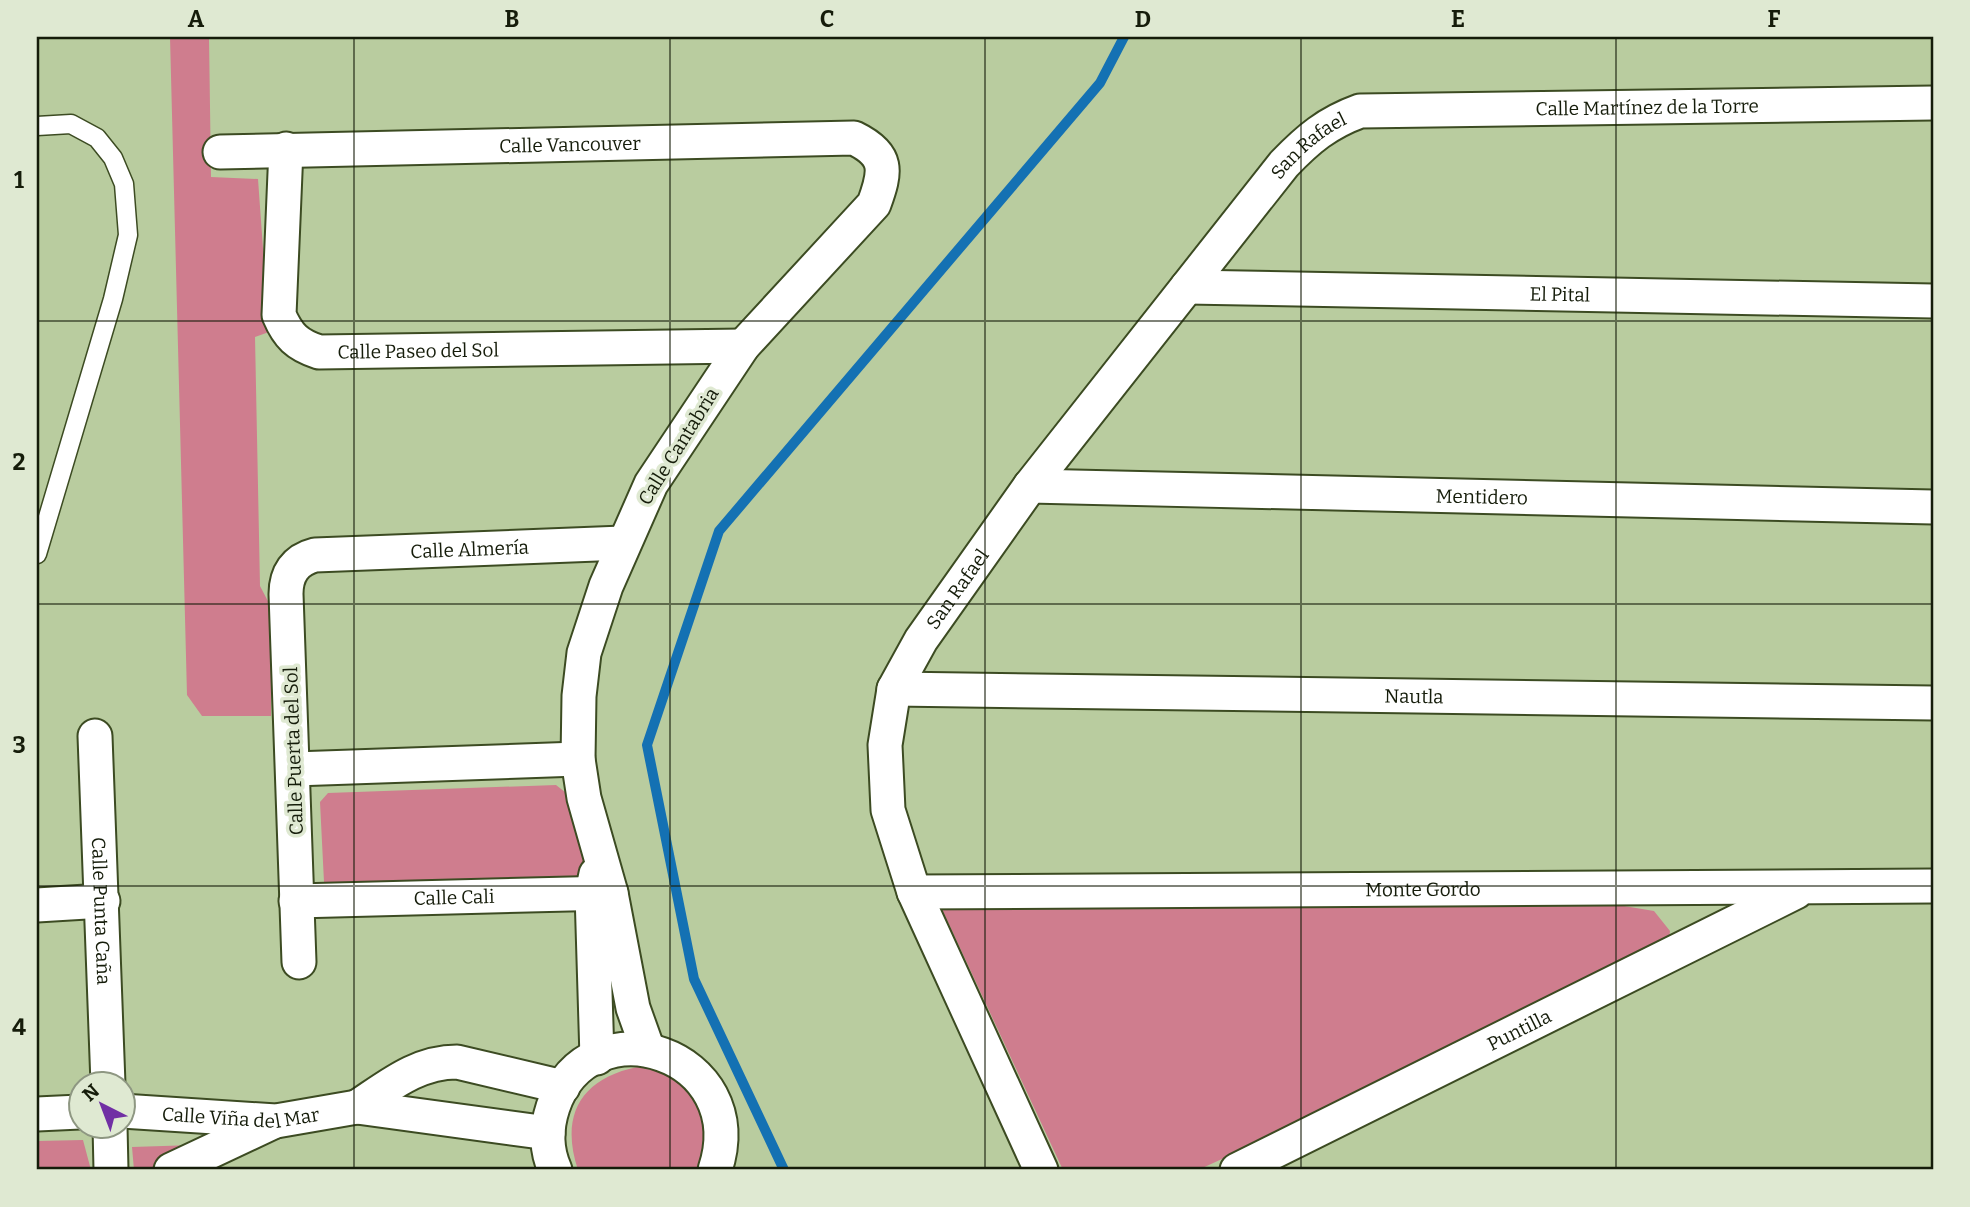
<svg xmlns="http://www.w3.org/2000/svg" width="1970" height="1207" font-family="Bitter,serif">
  <rect width="100%" height="100%" fill="#b9cc9f"/>
  <!-- green -->
  <path fill="#cf7d8e" d="M170,37h39l2,140 47,2 11,153 -14,5 5,249 11,21v109h-69l-15,-21z
    M556,785l14,11 16,79 -9,8 -241,8 -12,-9 -4,-80 8,-9z
    M1624,906l30,5 16,20 -3,23 -469,216h-135l-122,-263z
    M637,1067c44,6 47,17 70,52l-7,51h-122c-18,-54 2,-91 59,-103z
    M83,1140l8,30h-54v-29z
    M225,1144l-71,26h-20l-2,-23z"/>
  <g fill="none" stroke-linecap="round" stroke-linejoin="round">
    <!-- stream -->
    <path stroke="#1471b3" stroke-width="10" d="M784,1170l-90,-191 -47,-234 72,-214 381,-448 24,-46"/>
    <!-- lane casing -->
    <g stroke="#3c4b22" stroke-width="21">
      <path id="lane" d="M37,126l34,-2 26,14 16,20 11,26 4,51 -15,64 -76,255"/>
    </g>
    <!-- street casing -->
    <g stroke="#3c4b22" stroke-width="37">
      <g id="street">
        <path id="s1" d="M286,149l-7,166c9,21 18,30 40,37l424,-6"/>
        <path id="s2" d="M220,152l634,-14c35,17 32,33 20,66l-131,142 -92,138 -45,102 -22,67 -5,43 -1,63 6,39 27,95 22,115 15,42"/>
        <path id="s3" d="M1187,287l746,14"/>
        <path id="s4" d="M1030,486l903,21"/>
        <path id="s5" d="M894,689l1039,14"/>
        <path id="s6" d="M95,736l13,348"/>
        <path d="M294,769l284,-10"/>
        <path d="M596,874l-4,19 5,165"/>
        <path id="s7" d="M914,892l1019,-6"/>
        <path id="s8" d="M296,901l315,-8"/>
        <path d="M37,905l66,-4"/>
        <path id="s9" d="M299,962l-13,-368c0,-20 9,-34 29,-39l308,-12"/>
        <path d="M357,1107c32,-21 60,-45 100,-45l106,25"/>
        <path id="s10" d="M122,1111l154,10 81,-14 191,26"/>
        <path d="M37,1114l43,-2"/>
        <path d="M110,1126l1,44"/>
        <path d="M171,1170l102,-48"/>
        <path d="M555,1170c-9,-20 -9,-42 -2,-63 36,-107 201,-54 162,63"/>
        <path id="s11" d="M1041,1170l-127,-278 -26,-82 -3,-65 9,-56 27,-49 109,-154 254,-322c24,-25 43,-41 76,-53l573,-8"/>
        <path id="s12" d="M1237,1170l559,-278"/>
      </g>
    </g>
    <!-- lane -->
    <use href="#lane" stroke="#fff" stroke-width="18"/>
    <!-- street -->
    <use href="#street" stroke="#fff" stroke-width="33"/>
  </g>
  <!-- grid -->
  <path fill="none" stroke="#151c0a" stroke-width="2" stroke-opacity="0.55" d="M354,37v1133M670,37v1133M985,37v1133M1301,37v1133M1616,37v1133M37,321h1896M37,604h1896M37,886h1896"/>
  <g text-anchor="middle" stroke-width="7" stroke-linejoin="round" paint-order="stroke">
    <!-- street labels -->
    <g font-size="19" fill="#151c0a" stroke="#dfe9d2">
      <text dy="7" stroke="none"><textPath href="#s11" startOffset="1549">Calle Martínez de la Torre</textPath></text>
      <text dy="7" stroke="none"><textPath href="#s2" startOffset="350">Calle Vancouver</textPath></text>
      <text dy="7" stroke="none"><textPath href="#s11" startOffset="1199">San Rafael</textPath></text>
      <text dy="7" stroke="none"><textPath href="#s3" startOffset="373">El Pital</textPath></text>
      <text dy="7" stroke="none"><textPath href="#s1" startOffset="322">Calle Paseo del Sol</textPath></text>
      <text transform="translate(678 446) rotate(-58)" y="7">Calle Cantabria</text>
      <text dy="7" stroke="none"><textPath href="#s4" startOffset="452">Mentidero</textPath></text>
      <text dy="7" stroke="none"><textPath href="#s9" startOffset="576">Calle Almería</textPath></text>
      <text dy="7" stroke="none"><textPath href="#s11" startOffset="632">San Rafael</textPath></text>
      <text dy="7" stroke="none"><textPath href="#s5" startOffset="520">Nautla</textPath></text>
      <text transform="translate(293 751) rotate(-92)" y="7">Calle Puerta del Sol</text>
      <text dy="7" stroke="none"><textPath href="#s7" startOffset="509">Monte Gordo</textPath></text>
      <text dy="7" stroke="none"><textPath href="#s8" startOffset="158">Calle Cali</textPath></text>
      <text dy="7" stroke="none"><textPath href="#s6" startOffset="175">Calle Punta Caña</textPath></text>
      <text dy="7" stroke="none"><textPath href="#s12" startOffset="315">Puntilla</textPath></text>
      <text dy="7" stroke="none"><textPath href="#s10" startOffset="119">Calle Viña del Mar</textPath></text>
    </g>
  </g>
  <!-- border -->
  <rect width="1970" height="1207" fill="none" stroke="#dfe9d2" stroke-width="77"/>
  <!-- north arrow -->
  <g transform="translate(102 1105) rotate(318)"><circle r="33" fill="#dfe9d2" stroke="#8e9782" stroke-width="2"/>
  <path d="M0-5L12 26L0 18L-12 26Z" fill="#712fa4"/>
  <text y="-10" font-size="19" font-weight="bold" text-anchor="middle" fill="#151c0a">N</text>
  </g>
  <rect x="38" y="38" width="1894" height="1130" fill="none" stroke="#151c0a" stroke-width="2.5"/>
  <g font-size="23" text-anchor="middle" font-weight="bold" fill="#151c0a">
    <text x="196" y="27">A</text>
    <text x="512" y="27">B</text>
    <text x="827" y="27">C</text>
    <text x="1143" y="27">D</text>
    <text x="1458" y="27">E</text>
    <text x="1774" y="27">F</text>
    <text x="19" y="188">1</text>
    <text x="19" y="470">2</text>
    <text x="19" y="753">3</text>
    <text x="19" y="1035">4</text>
  </g>
</svg>
